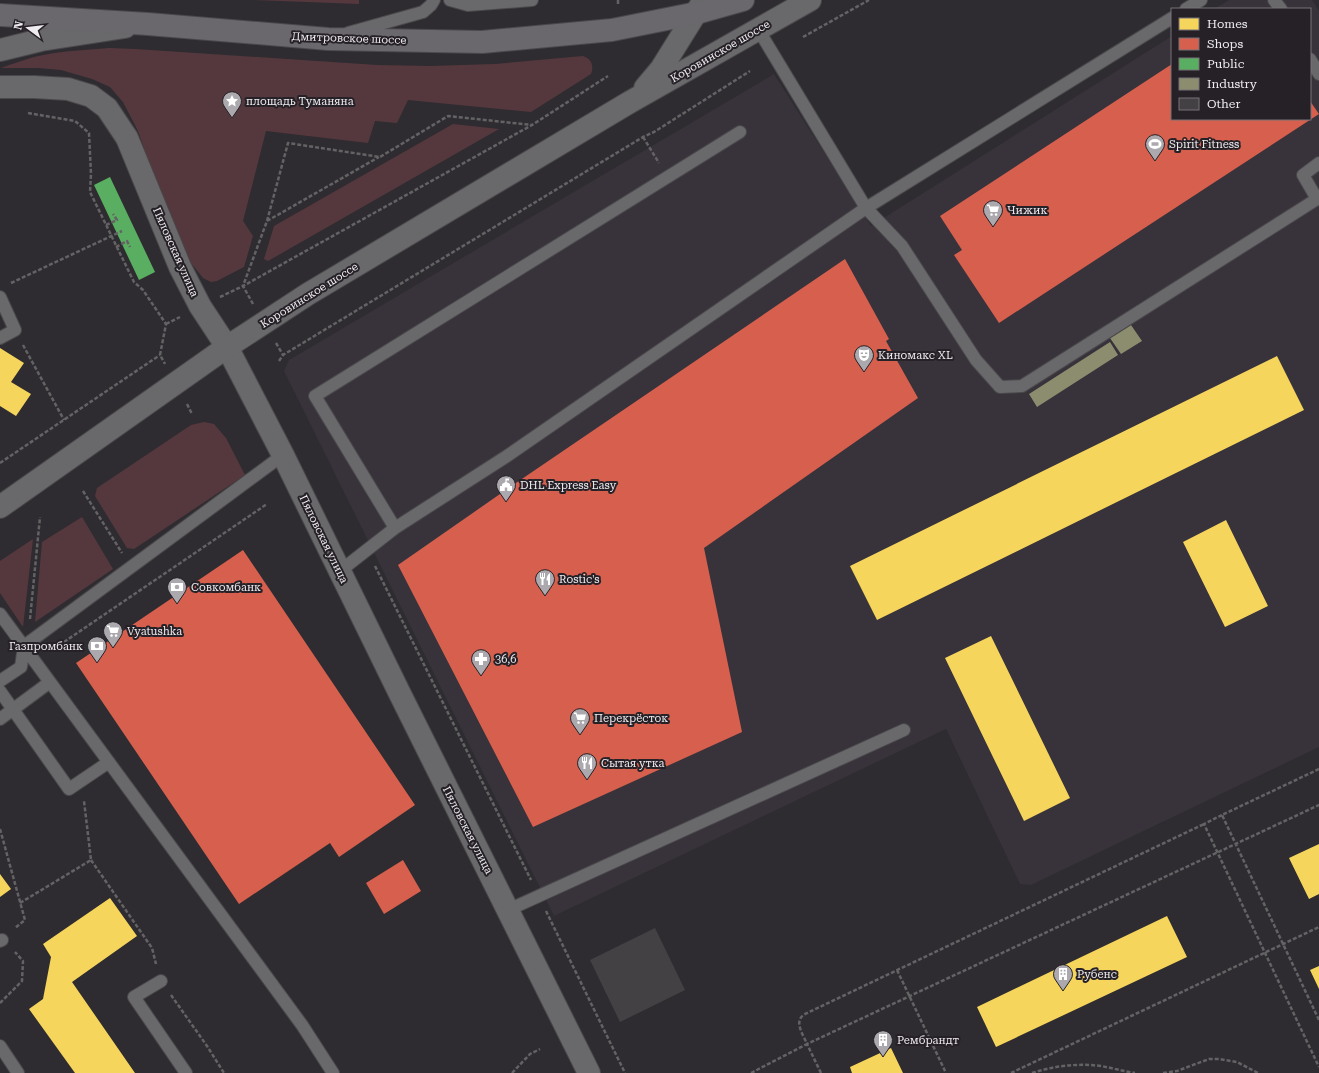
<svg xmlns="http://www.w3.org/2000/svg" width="1319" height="1073" font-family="'Roboto Serif',serif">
  <rect width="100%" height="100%" fill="#2e2c30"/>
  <!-- built -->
  <path fill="#38323b" d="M1229,0h83l7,11v736l-288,138 -11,-1 -74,-155 -392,187 -270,-545 5,-11 485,-286 97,152 301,-190v83h138v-110h-96z"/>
  <!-- green -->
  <path fill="#55383e" d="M253,0h106v4z
    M109,48l26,1 242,16 53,1 65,-2 88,-8c9,3 11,10 8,18l-60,38 -123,-12 -11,23 -22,-2 -7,22 -102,-12 -23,90 10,15 -9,31 -27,14 -6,1 -8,-4 -12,-15 -40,-95 -13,-37 -15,-29 -13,-15 -18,-8 -31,-9 -22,-2h-38c11,-4 22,-8 33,-11 25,-6 50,-7 75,-9z
    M453,124l46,5 -231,132 -4,-2 10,-33z
    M204,422l10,2 12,14 19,37 -111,74 -7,-1 -32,-52 2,-8 94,-63z
    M82,517l31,52 -78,53 7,-80z
    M33,539l-10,88 -23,-34v-32z"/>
  <!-- homes -->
  <path fill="#f6d55c" d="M0,348l24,15 -13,19 20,12 -15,22 -16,-10z
    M1277,356l27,54 -427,210 -27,-54z
    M1226,520l42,86 -43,21 -42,-85z
    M991,636l79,162 -46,23 -79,-163z
    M1319,844v50l-10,5 -20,-41z
    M0,874l11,15 -11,8z
    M110,898l27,38 -65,46 63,91h-60l-46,-64 14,-10 8,-42 -8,-13z
    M1167,916l20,41 -191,90 -19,-40z
    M1319,966v23l-9,-19z
    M891,1048l12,25h-51l-2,-6z"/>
  <!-- shops -->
  <path fill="#d6604d" d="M1172,64v55h138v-18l9,13 -320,209 -45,-68 8,-5 -22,-34z
    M845,259l44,80 -3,2 32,57 -214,150 38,184 -209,95 -135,-262 115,-80z
    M243,550l172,255 -76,52 -9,-14 -91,61 -163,-241z
    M403,860l18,31 -37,23 -18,-31z"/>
  <!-- public -->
  <path fill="#5aae61" d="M110,177l45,95 -16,8 -45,-95z"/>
  <!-- industry -->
  <path fill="#8c8c6e" d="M1131,325l11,16 -21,13 -11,-16z
    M1110,342l8,13 -81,52 -8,-13z"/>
  <!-- building -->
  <path fill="#434143" d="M655,928l30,62 -65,32 -30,-62z"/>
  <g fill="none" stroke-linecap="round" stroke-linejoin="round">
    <!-- service casing -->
    <g stroke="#4a484b" stroke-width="14">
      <path id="service" d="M450,0l18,5 64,-5
        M1274,0l7,9
        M1186,9l15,-9
        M758,29l108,179 36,38 74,114 24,27 22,-1 295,-187 -14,-24 16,-12
        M348,33l75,-21 8,-7 3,-5
        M1310,59l9,15
        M0,297l15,33 -15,8
        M395,528l-80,-132 425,-264
        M340,571l55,-43 112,-72 359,-248 306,-190
        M0,614l302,411 31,48
        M0,681l21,-14 3,-21 259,-191
        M0,691l69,98 40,-27
        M0,719l50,-37
        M508,910l396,-180
        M0,941l2,-1
        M161,981l-27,16 52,76
        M0,1046l18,27"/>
    </g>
    <!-- tertiary casing -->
    <g stroke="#4a484b" stroke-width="24">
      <path id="tertiary" d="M0,50l41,-10 84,-13
        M0,87h34l34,2 23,7 16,12 20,30 53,129 20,39 27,41 56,108 116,237 190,381"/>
    </g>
    <!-- secondary casing -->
    <g stroke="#4a484b" stroke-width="24">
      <path id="secondary" d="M645,88l16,-19 43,-69
        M0,507l227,-160 81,-53 322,-192 180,-102"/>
    </g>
    <!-- primary casing -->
    <g stroke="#4a484b" stroke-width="24">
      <path id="primary" d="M0,15l148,9 180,15 154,3 130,-12 85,-17 46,-13"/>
    </g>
    <!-- path -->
    <path stroke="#636264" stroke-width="2.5" stroke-dasharray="4 2" stroke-linecap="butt" d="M618,0v5
      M803,37l66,-37
      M28,113l47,8 14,12 2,41 -1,18 44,90 9,8 23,34 -6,31 5,9
      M643,137l16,26
      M267,221l112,-64
      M106,225l11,-5 -4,-6
      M116,247l11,-6 3,6
      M11,283l111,-52
      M220,297l23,-11 289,-161 76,-49
      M253,304l-10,-18 24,-65 21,-78 92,14 68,-41 84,9
      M166,324l14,-7
      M276,343l7,12
      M23,345l41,75
      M279,361l4,-6 360,-218 11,-5 96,-61
      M187,404l5,10
      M0,463l160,-108
      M506,476l7,9
      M83,491l39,62
      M375,566l156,314
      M30,619l10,-102
      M64,642l203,-138
      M1319,769l-97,46 97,205
      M1222,815l-18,9 115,243
      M0,829l25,91 -10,8
      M91,860l61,88 4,16
      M20,903l71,-43 -7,-59
      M546,911l79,162
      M897,970l49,103
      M171,995l36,51 17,27
      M0,1003l22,-22 1,-20 -8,-9
      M512,1073l18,-19 10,-5
      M751,1073l56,-29c-4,-10 -14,-23 -2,-30l399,-190
      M821,1073l-14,-29 512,-239
      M1011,1073l308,-146
      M1032,1073c22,-7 45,-10 69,-7 11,2 22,5 34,7
      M1163,1073l14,-2 32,-12h10l18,3 21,11"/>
    <!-- service -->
    <use href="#service" stroke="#69686a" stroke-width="12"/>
    <!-- tertiary -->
    <use href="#tertiary" stroke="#69686a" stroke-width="22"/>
    <!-- secondary -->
    <use href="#secondary" stroke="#69686a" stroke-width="22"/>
    <!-- primary -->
    <use href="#primary" stroke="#6a676d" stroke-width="22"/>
  </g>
  <!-- icons -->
  <defs>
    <g id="sight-pin" transform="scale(1)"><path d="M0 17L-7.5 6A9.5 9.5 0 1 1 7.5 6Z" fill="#aba9ad" stroke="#252127"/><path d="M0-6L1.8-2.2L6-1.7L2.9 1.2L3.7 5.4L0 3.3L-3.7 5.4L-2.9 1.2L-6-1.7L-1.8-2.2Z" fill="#fff"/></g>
    <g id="stadium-pin" transform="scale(1)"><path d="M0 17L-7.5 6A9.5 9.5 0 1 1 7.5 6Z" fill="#aba9ad" stroke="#252127"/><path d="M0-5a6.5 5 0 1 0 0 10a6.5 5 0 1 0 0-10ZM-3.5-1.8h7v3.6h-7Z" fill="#fff"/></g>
    <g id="supermarket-pin" transform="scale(1)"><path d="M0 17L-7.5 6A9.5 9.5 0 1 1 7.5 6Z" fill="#aba9ad" stroke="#252127"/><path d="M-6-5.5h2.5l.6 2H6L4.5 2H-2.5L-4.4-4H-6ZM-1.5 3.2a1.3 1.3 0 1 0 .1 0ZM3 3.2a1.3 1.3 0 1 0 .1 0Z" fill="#fff"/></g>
    <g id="theatre-pin" transform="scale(1)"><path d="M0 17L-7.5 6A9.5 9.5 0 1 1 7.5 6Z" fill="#aba9ad" stroke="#252127"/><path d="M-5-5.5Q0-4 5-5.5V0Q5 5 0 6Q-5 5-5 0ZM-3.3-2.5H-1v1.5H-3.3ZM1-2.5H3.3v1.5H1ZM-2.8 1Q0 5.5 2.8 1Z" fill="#fff"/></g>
    <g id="civic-pin" transform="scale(1)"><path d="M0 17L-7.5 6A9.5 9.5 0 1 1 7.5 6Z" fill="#aba9ad" stroke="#252127"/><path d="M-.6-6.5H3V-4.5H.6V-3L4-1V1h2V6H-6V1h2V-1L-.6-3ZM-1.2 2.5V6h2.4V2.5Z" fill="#fff"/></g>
    <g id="restaurant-pin" transform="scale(1)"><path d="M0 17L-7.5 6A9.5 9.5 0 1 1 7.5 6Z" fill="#aba9ad" stroke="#252127"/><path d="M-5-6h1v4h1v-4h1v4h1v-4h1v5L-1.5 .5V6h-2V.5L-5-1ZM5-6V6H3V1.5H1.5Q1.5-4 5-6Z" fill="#fff"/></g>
    <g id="bank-pin" transform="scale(1)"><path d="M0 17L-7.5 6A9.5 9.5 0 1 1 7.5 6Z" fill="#aba9ad" stroke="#252127"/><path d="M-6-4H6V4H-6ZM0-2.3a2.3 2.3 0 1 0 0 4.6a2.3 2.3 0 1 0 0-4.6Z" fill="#fff"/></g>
    <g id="pharmacy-pin" transform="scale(1)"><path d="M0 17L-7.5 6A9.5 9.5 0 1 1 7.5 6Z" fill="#aba9ad" stroke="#252127"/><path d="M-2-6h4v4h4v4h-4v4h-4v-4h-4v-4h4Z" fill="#fff"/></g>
    <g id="building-pin" transform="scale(1)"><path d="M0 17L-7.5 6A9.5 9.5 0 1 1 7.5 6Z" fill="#aba9ad" stroke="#252127"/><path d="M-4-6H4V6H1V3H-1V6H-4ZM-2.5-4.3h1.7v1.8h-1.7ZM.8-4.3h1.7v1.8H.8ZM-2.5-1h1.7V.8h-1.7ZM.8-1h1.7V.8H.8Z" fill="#fff"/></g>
  </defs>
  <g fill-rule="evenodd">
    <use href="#sight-pin" x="232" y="101"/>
    <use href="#stadium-pin" x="1155" y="144"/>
    <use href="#supermarket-pin" x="993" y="210"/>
    <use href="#theatre-pin" x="864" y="355"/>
    <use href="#civic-pin" x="506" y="485"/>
    <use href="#restaurant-pin" x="545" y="579"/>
    <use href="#bank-pin" x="177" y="587"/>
    <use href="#supermarket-pin" x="113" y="631"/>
    <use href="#bank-pin" x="97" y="646"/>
    <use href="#pharmacy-pin" x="481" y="659"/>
    <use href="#supermarket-pin" x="580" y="718"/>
    <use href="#restaurant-pin" x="587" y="763"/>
    <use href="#building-pin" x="1063" y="974"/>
    <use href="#building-pin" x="883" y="1040"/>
  </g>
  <g text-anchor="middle" stroke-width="4" stroke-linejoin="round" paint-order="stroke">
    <!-- street labels -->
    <g font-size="11" fill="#efecf0" stroke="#252127">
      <text transform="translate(349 38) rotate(2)" y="4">Дмитровское шоссе</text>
      <text transform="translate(720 51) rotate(-30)" y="4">Коровинское шоссе</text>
      <text transform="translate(176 252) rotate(66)" y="4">Пяловская улица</text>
      <text transform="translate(309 295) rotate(-32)" y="4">Коровинское шоссе</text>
      <text transform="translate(324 539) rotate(64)" y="4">Пяловская улица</text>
      <text transform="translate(468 830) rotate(63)" y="4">Пяловская улица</text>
    </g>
    <!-- poi labels -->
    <g font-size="11" fill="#efecf0" stroke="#252127" text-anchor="start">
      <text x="246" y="105">площадь Туманяна</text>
      <text x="1169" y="148">Spirit Fitness</text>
      <text x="1007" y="214">Чижик</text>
      <text x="878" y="359">Киномакс XL</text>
      <text x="520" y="489">DHL Express Easy</text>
      <text x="559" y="583">Rostic's</text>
      <text x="191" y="591">Совкомбанк</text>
      <text x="127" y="635">Vyatushka</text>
      <text x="83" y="650" text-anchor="end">Газпромбанк</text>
      <text x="495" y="663">36,6</text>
      <text x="594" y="722">Перекрёсток</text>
      <text x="601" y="767">Сытая утка</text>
      <text x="1077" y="978">Рубенс</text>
      <text x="897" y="1044">Рембрандт</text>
    </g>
  </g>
  <!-- legend -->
  <rect x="1171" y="8" width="140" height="112" fill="#252127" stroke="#767277"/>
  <rect x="1179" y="18" width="20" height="12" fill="#f6d55c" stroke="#767277"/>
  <text x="1207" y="28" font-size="12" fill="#efecf0">Homes</text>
  <rect x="1179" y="38" width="20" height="12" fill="#d6604d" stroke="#767277"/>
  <text x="1207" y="48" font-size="12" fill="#efecf0">Shops</text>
  <rect x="1179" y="58" width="20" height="12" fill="#5aae61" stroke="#767277"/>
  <text x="1207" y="68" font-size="12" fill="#efecf0">Public</text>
  <rect x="1179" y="78" width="20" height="12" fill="#8c8c6e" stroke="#767277"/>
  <text x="1207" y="88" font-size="12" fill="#efecf0">Industry</text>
  <rect x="1179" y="98" width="20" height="12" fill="#434143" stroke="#767277"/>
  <text x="1207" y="108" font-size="12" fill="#efecf0">Other</text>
  <!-- north arrow -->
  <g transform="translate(28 28) rotate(285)" stroke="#252127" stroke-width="3" paint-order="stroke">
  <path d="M0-3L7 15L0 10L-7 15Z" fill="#efecf0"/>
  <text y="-6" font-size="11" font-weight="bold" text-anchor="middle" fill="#efecf0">N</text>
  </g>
</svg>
